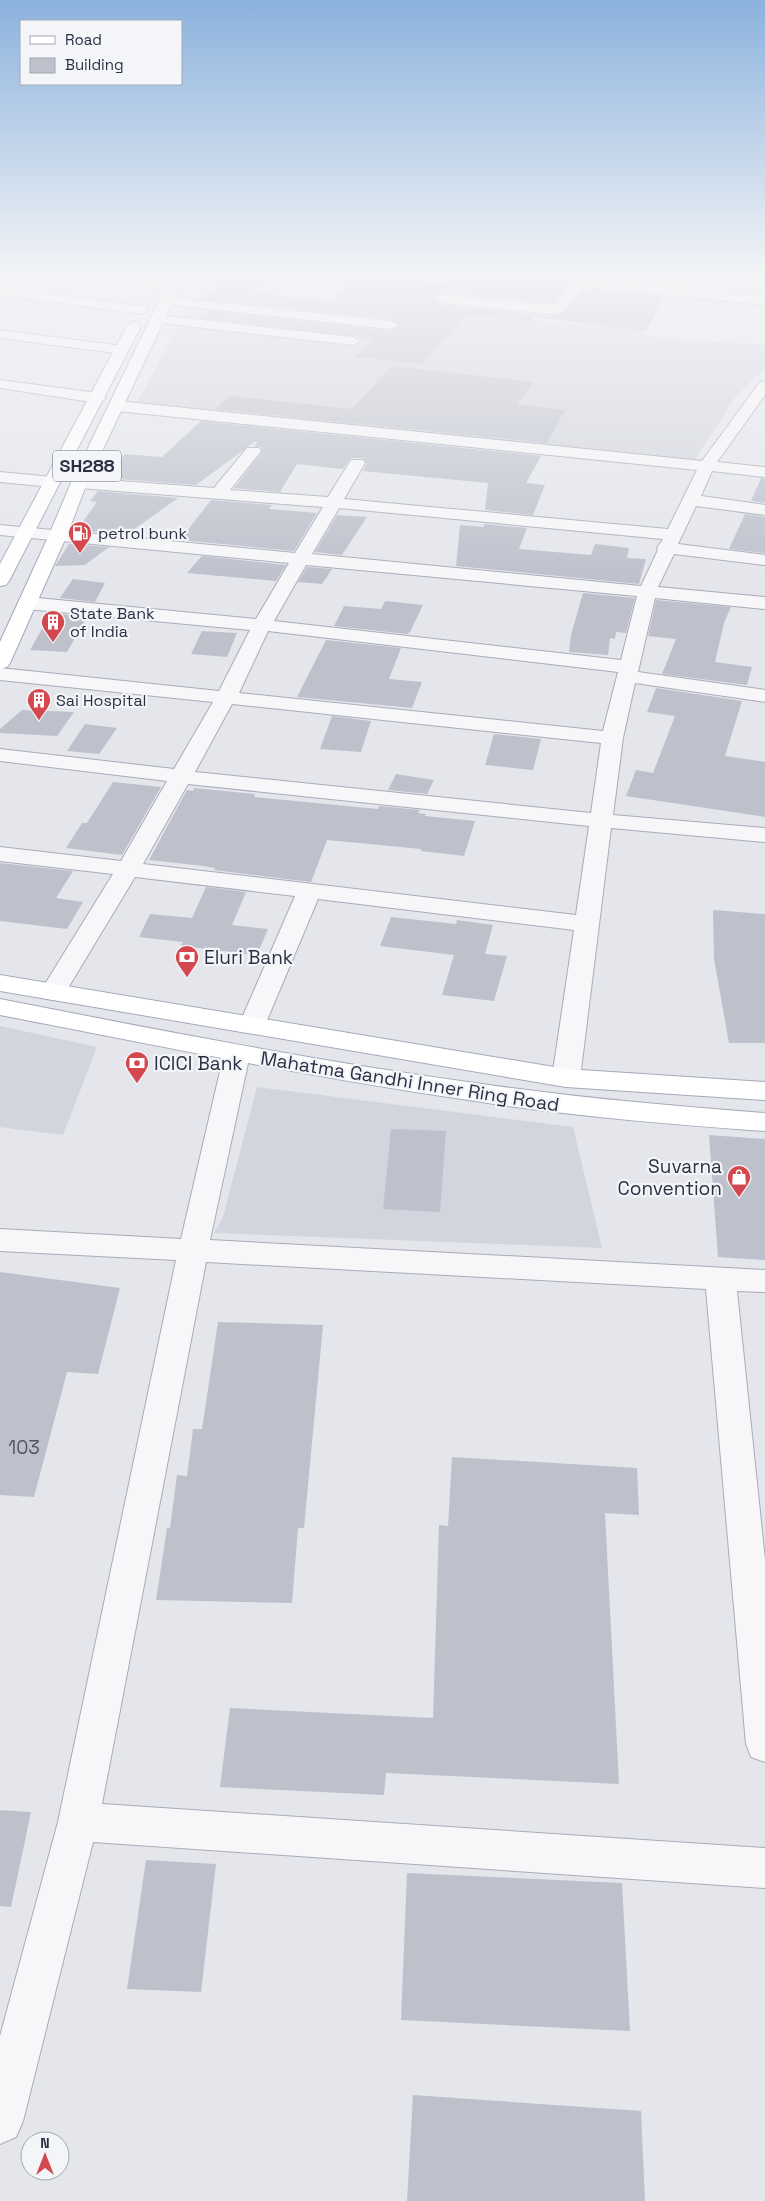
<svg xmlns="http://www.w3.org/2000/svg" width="765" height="2201" font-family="'Space Grotesk',sans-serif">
  <rect width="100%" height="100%" fill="#e4e6ec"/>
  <!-- built -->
  <path fill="#d2d5de" d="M189,307l209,22 22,-18 217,18 17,9 111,7v23l-29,28 -42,65 -218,-22 -280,-31 -60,-4z
    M0,1026l97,21 -34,88 -63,-8z
    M257,1087l316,40 29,121 -388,-15 9,-16z"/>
  <!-- building -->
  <path fill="#bec1cc" d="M433,273h67l65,7 -3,3 8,1 -17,19 -111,-10 -9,5 9,7 107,11 15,-3 21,-22 12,-1 67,7 -18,34 -113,-14 -3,4 -63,-6 -45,49 -67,-7 18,-18 -174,-21 8,-7 184,20 9,-5 -9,-7 -190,-20 25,-19 37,3 -12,10 81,8 27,-27 8,5 78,7 8,-5 -7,-6z
    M392,366l142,16 -17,22 48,6 -18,33 -332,-34 15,-13 122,13z
    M201,421l340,35 -15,27 19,2 -12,30 -48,-5 3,-27 -125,-12 4,-7 -4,-6h-12l-8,11 -46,-5 -17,28 -46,-4 28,-36 -1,-5 -7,-1 3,-3 -1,-2 -60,44 -91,-7 20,-24 37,3z
    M761,478l4,1v24l-14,-2z
    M98,491l80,7 -52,37 -49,-5 20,-28 -7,-1z
    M211,500l61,5 -3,4 48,4 -23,38 -114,-11z
    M745,514l20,3v36l-36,-4z
    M337,515l30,2 -25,38 -27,-3z
    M484,524l43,4 -8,21 72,6 4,-11 34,4 -2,10 19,1 -7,25 -183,-18 4,-41 24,2z
    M69,544l40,3 -24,18 -30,1z
    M202,556l84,9 -10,16 -89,-8z
    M307,567l25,2 -10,15 -24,-2z
    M73,579l32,4 -10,19 -35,-4z
    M583,593l52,5 -9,35 -10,-1 -1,7 -5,-1 -2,17 -39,-3 2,-17z
    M656,600l75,7 -7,16 -9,39 37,5 -5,18 -85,-11 14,-35 -28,-3z
    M385,601l38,4 -13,27 -3,2 -73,-8 10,-20 37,3z
    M51,613l36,4 -20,35 -37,-2z
    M202,631l35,2 -10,24 -36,-3z
    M326,640l75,8 -12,31 33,3 -10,26 -115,-11z
    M656,688l86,13 -17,55 40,6v55l-139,-21 10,-26 17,3 22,-57 -28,-4z
    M22,710l52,2 -17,24 -57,-3v-4z
    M332,716l39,5 -10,31 -41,-3z
    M85,724l32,4 -18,26 -32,-3z
    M494,734l47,5 -8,31 -48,-5z
    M396,774l38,6 -7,14 -39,-4z
    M113,782l48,5 -39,68 -56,-7 16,-25h5z
    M194,788l61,6 -1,3 124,12 1,-3 41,4 -2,3 8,1 -1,2 50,5 -11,35 -43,-5v-2l-94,-9 -16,42 -97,-12 1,-2 -11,-2 -55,-6 38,-70 6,1z
    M0,863l73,8 -17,27 27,4 -16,27 -67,-8z
    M206,887l40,5 -14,33 36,4 -11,26 -76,-9 2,-4 -44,-5 11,-23 42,4z
    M713,910l52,4v129h-36l-15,-84z
    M391,917l65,7 1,-4 36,5 -8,29 22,2 -13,45 -52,-6 12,-40 -74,-9z
    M391,1129l55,2 -6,81 -57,-3z
    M709,1135l56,4v121l-47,-3z
    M0,1272l120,16 -22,86 -31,-2 -33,125 -34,-2z
    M218,1322l105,3 -19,203h-6l-6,75 -136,-3 11,-72h3l7,-53 10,1 6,-47h9z
    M452,1457l185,11 2,47 -34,-2 14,271 -233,-11 -2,22 -164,-8 10,-79 203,10 6,-193 9,1z
    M0,1810l31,2 -20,95 -11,-1z
    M146,1860l70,4 -15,128 -74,-3z
    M407,1873l215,10 8,148 -229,-11z
    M413,2095l228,16 4,90h-238z"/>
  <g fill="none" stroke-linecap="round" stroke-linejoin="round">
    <!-- street casing -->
    <g stroke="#a9acb7" stroke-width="2">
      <path id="street" d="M63,273h36l56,7 6,4 -6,4 -86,-11z
        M361,273c15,0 82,-2 90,7l-6,4 -78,-7z
        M597,280l168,17v8l-168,-17 -13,1 -21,23 -14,2 -107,-11 -7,-4 7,-4 112,10 21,-23z
        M0,287l142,19 7,4 -7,4 -142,-19z
        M166,297l225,24 7,4 -7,4 -230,-25 -2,-3 2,-3z
        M157,315l196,22 7,4 -7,4 -201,-23 -2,-3 2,-3z
        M0,330l122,16 7,4 -7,4 -122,-16z
        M0,380l98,13 5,2 3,3 -3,3 -5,2 -98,-15z
        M765,381v14l-48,67 48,5v10l-53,-6 -11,25 64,9v10l-69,-9 -18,38 87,11v10l-91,-11 -16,33 107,10v12l-110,-11 -17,74 127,18v12l-130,-19 -12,55 -10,77 152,13v14l-154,-14 -31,250 -4,6 -10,3 -10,-3 -4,-6 22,-148 -256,-31 -53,126 -4,6 -9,2 -9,-2 -4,-6 56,-129 -160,-19 -73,121 -9,2 -9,-2 -4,-6 73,-118 -113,-13v-14l121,14 46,-80 -167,-20v-12l174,20 39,-67 -213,-22v-12l219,23 31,-61 -223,-21 -7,-2 -2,-4 2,-4 7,-2 229,22 33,-56 -289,-28v-10l295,28 28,-46 -244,-19 -6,-1 -2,-4 2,-4 6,-1 135,10 33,-40h12l2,3 -31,39 98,7 23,-37h12l2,3 -21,36 324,30 29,-59 -580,-59 -5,-2 -3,-3 3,-3 5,-2 585,60 58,-79zM339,508l324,31 -6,9 1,2 -17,36 -329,-32zM306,565l331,31 -16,64 -347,-39zM268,631l350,41 -15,59 -364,-38zM232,704l369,39 -10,70 -396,-41zM188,784l401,42 -13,89 -433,-51z
        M0,472l52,5 6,1 2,4 -2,4 -6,1 -52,-5z
        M237,1046l9,2 4,6 -40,186 555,30v22l-28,-1 28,269v202l-14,-5 -5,-13 -40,-455 -500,-27 -104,542 663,44v40l-672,-46 -70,279 -7,16 -16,7v-108l58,-214 118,-562 -176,-9v-22l181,10 43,-185 4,-6z"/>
    </g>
    <!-- primary casing -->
    <g stroke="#a3a9b8" stroke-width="2">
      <path id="primary" d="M177,273h12l-16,28 -86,182 -20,52 -57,128 -3,4 -7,2v-27l49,-107 22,-52 88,-182z
        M134,322l7,4 -132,255 -3,4 -6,1v-22l127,-238z
        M0,975l566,94 199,13v18l-199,-13 -566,-96z
        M0,999c158,31 316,62 475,84 96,14 193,23 290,30v18c-97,-7 -194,-15 -290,-30 -159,-23 -317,-55 -475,-86z"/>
    </g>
    <!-- street -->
    <use href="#street" fill="#f7f7fa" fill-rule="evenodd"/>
    <!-- primary -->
    <use href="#primary" fill="#fff" fill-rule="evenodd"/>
  </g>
  <!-- sky -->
  <linearGradient id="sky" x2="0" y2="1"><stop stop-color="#8bb2dd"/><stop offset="0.47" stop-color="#f3f4f6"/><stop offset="1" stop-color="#f3f4f6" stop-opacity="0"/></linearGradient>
  <rect width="765" height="581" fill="url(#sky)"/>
  <!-- icons -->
  <defs>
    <g id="fuel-pin" transform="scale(1.25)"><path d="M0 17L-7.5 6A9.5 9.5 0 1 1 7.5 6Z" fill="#d2484e" stroke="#f4f5f9"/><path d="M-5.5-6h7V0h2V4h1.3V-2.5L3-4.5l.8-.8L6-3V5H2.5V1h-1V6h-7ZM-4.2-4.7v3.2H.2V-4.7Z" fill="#fff"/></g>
    <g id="building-pin" transform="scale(1.25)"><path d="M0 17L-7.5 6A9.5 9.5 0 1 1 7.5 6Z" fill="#d2484e" stroke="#f4f5f9"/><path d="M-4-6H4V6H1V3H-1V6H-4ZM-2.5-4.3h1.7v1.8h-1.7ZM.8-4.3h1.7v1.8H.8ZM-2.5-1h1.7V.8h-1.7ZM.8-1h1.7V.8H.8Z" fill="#fff"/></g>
    <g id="bank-pin" transform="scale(1.25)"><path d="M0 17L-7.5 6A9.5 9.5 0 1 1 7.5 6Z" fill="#d2484e" stroke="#f4f5f9"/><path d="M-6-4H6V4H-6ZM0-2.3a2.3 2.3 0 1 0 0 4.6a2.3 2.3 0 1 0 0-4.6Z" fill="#fff"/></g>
    <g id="shop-pin" transform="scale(1.25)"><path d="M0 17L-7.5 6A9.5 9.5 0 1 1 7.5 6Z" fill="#d2484e" stroke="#f4f5f9"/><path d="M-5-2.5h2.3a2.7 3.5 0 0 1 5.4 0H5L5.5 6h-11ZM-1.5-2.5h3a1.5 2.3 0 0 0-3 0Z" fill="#fff"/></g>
  </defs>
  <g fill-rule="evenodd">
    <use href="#fuel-pin" x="80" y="533"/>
    <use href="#building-pin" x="53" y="622"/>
    <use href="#building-pin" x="39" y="700"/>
    <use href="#bank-pin" x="187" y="957"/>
    <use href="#bank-pin" x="137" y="1063"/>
    <use href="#shop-pin" x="739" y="1177"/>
  </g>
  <g text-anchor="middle" stroke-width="4.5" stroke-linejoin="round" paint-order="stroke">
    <!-- far-poi labels -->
    <g font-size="16" fill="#2b3145" stroke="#f4f5f9" text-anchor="start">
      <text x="98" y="539">petrol bunk</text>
      <text x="70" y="619">State Bank<tspan x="70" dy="18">of India</tspan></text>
      <text x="56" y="706">Sai Hospital</text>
    </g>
    <!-- shield labels -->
    <rect fill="#f4f5f9" stroke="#676c7b" stroke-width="1" x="53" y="450.5" width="68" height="31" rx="4"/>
    <g font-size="18" font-weight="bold" fill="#2b3145">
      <text x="87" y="472">SH288</text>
    </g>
    <!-- poi labels -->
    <g font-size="19" fill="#2b3145" stroke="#f4f5f9" text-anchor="start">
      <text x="204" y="964">Eluri Bank</text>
      <text x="154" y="1070">ICICI Bank</text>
      <text x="722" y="1173" text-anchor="end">Suvarna<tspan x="722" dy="22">Convention</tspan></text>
    </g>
    <!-- street labels -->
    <g font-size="19" fill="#2b3145" stroke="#f4f5f9">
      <text transform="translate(410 1081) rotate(9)" y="7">Mahatma Gandhi Inner Ring Road</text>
    </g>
    <!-- near-number labels -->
    <g font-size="19" fill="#505567">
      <text x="24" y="1454">103</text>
    </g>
  </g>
  <!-- legend -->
  <rect x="20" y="20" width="162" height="65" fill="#f4f5f9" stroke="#a4a7b1"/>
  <rect x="30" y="36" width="25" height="8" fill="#ffffff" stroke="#a4a7b1"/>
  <text x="65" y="45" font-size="15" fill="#2b3145">Road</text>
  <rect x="30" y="58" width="25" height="15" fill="#bec1cc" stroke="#a4a7b1"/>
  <text x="65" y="70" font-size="15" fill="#2b3145">Building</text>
  <!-- north arrow -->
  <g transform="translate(45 2156)"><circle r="24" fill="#f4f5f9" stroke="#a4a7b1"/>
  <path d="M0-4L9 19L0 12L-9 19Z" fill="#d2484e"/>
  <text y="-8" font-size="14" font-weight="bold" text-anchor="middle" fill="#2b3145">N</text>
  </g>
</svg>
